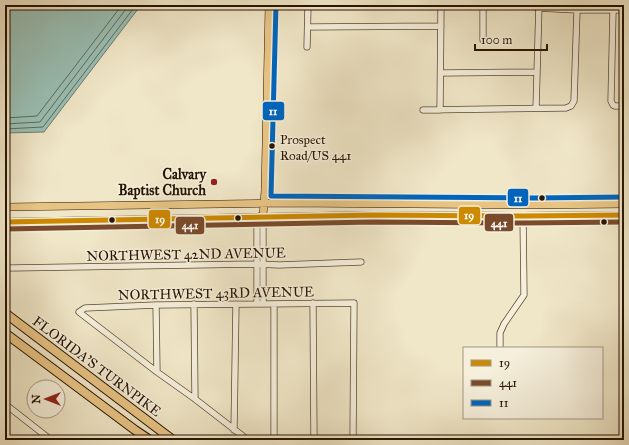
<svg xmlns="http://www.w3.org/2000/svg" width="629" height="445" font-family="'IM FELL Great Primer',serif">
  <rect width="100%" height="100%" fill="#f0e7c8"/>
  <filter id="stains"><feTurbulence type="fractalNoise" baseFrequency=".005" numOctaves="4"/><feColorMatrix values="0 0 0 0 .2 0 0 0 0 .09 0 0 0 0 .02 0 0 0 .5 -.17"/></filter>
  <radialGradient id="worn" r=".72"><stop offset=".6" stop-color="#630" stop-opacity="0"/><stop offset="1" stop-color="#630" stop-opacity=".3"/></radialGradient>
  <!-- water -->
  <path fill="#9ac0b5" stroke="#6c7b6d" d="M5,5h136l-97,127 -39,1z"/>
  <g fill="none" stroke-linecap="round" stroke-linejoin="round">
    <!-- shore -->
    <path stroke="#606a5a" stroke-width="1" d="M5,118l32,-2 85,-111
      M5,124l35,-2 89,-117
      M5,129l38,-2 93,-122"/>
    <!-- minor casing -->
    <g stroke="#594832" stroke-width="7">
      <path id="minor" d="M532,5l6,3 39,2h47
        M613,10l-2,91 2,4 2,1h9
        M308,27l133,-1
        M483,40v-35
        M307,47l1,-42
        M441,73l96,-1
        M536,108l3,-103
        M423,110l143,-2 5,-2 3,-5 3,-91
        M440,110l1,-105
        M11,268l246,-4 22,1 82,-3
        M313,303l1,137
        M194,304l1,95
        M257,304v-81l2,-7
        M263,304v-88
        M156,305l1,67
        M500,348v-15l4,-9 20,-29 -1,-79
        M5,404l46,36
        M234,430l2,-126
        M248,440l-53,-41 -38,-27 -78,-60 6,-4 71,-3 107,-1 91,-1 -1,137
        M274,440v-136"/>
    </g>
    <!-- major casing -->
    <g stroke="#271300" stroke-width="8">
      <path id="major" d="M5,207l281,-4 248,2 90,-1
        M263,216l2,-26 4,-185
        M5,222l368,-7 150,1 101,-1"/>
    </g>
    <!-- highway casing -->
    <g stroke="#271300" stroke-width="10">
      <path id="highway" d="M5,313l168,127
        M5,333l130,97 15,10"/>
    </g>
    <!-- minor -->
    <use href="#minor" stroke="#f5efdb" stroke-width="5.5"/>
    <!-- major -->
    <use href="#major" stroke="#e8c484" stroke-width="7"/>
    <!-- highway -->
    <use href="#highway" stroke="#e8c484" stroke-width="8"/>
    <!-- bus-1 casing -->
    <g stroke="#f5efdb" stroke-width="8">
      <path id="bus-1" d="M5,222l368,-7 150,1 101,-1"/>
    </g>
    <!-- bus-2 casing -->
    <g stroke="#f5efdb" stroke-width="8">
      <path id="bus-2" d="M5,229l368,-7 150,1 101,-1"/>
    </g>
    <!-- bus-3 casing -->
    <g stroke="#f5efdb" stroke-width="8">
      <path id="bus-3" d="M276,5l-5,191 263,2 90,-1"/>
    </g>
    <!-- bus-1 -->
    <use href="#bus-1" stroke="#cd8900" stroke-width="5"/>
    <!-- bus-2 -->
    <use href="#bus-2" stroke="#7a4b2a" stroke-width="5"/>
    <!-- bus-3 -->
    <use href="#bus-3" stroke="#0065bd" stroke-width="5"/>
  </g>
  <!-- markers -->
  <g fill="#271300" stroke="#f5efdb" stroke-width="1.5">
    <circle cx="272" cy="146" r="3.5"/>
    <circle cx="542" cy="198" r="3.5"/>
    <circle cx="238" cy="218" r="3.5"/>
    <circle cx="112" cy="220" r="3.5"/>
    <circle cx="604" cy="222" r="3.5"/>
  </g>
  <circle fill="#8f2418" stroke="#f5efdb" stroke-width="1.5" cx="214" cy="182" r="4"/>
  <g text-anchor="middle" stroke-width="3" stroke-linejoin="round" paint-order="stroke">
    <!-- bus labels -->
    <g font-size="13" fill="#271300" stroke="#f5efdb" text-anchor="start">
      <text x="280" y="144">Prospect<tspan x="280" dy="16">Road/US 441</tspan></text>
    </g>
    <!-- poi labels -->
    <g font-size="14" font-weight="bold" fill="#271300" stroke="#f5efdb" text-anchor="end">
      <text x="206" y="179">Calvary<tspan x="206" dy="16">Baptist Church</tspan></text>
    </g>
    <!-- street labels -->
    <g font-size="14" fill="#271300" stroke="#f5efdb">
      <text transform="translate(186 254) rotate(-1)" y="5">NORTHWEST 42ND AVENUE</text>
      <text transform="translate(216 293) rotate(-1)" y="5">NORTHWEST 43RD AVENUE</text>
      <text transform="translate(97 366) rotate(37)" y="5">FLORIDA'S TURNPIKE</text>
    </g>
  </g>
  <g stroke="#f5efdb" stroke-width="1.5">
    <rect x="262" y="101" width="23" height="20" rx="4" fill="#0065bd"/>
    <rect x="507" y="188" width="22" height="19" rx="4" fill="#0065bd"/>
    <rect x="458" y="206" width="23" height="19" rx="4" fill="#cd8900"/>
    <rect x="148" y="209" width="23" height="20" rx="4" fill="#cd8900"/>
    <rect x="484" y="213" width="30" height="19" rx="4" fill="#7a4b2a"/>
    <rect x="175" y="216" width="30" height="19" rx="4" fill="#7a4b2a"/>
  </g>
  <g font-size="11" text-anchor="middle" font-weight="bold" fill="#fff">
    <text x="273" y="115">11</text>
    <text x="518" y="202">11</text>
    <text x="469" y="219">19</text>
    <text x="160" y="223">19</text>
    <text x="499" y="227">441</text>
    <text x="190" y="229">441</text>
  </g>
  <!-- margin -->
  <rect width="629" height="445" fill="none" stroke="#f0e7c8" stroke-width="20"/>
  <rect x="6" y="6" width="617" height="433" fill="none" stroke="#271300" stroke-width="2"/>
  <rect x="10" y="10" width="609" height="425" fill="none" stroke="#271300"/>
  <!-- legend -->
  <rect x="463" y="347" width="140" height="72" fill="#f5efdb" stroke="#a39783"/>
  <rect x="471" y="360" width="20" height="6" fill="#cd8900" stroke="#a39783"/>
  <text x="499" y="367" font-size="12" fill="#271300">19</text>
  <rect x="471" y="380" width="20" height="6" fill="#7a4b2a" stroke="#a39783"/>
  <text x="499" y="387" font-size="12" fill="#271300">441</text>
  <rect x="471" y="400" width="20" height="6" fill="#0065bd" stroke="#a39783"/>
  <text x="499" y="407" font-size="12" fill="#271300">11</text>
  <!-- north arrow -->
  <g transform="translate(46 399) rotate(270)"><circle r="19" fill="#f5efdb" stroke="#a39783"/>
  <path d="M0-3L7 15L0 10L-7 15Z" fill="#8f2418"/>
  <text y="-6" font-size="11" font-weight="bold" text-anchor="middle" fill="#271300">N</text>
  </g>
  <!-- scale -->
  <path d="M475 44v6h72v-6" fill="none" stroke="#271300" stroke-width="2"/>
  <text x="481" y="44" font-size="12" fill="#271300" stroke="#f5efdb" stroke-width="3" paint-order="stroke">100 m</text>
  <rect width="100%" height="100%" filter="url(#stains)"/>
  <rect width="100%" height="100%" fill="url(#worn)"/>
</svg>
